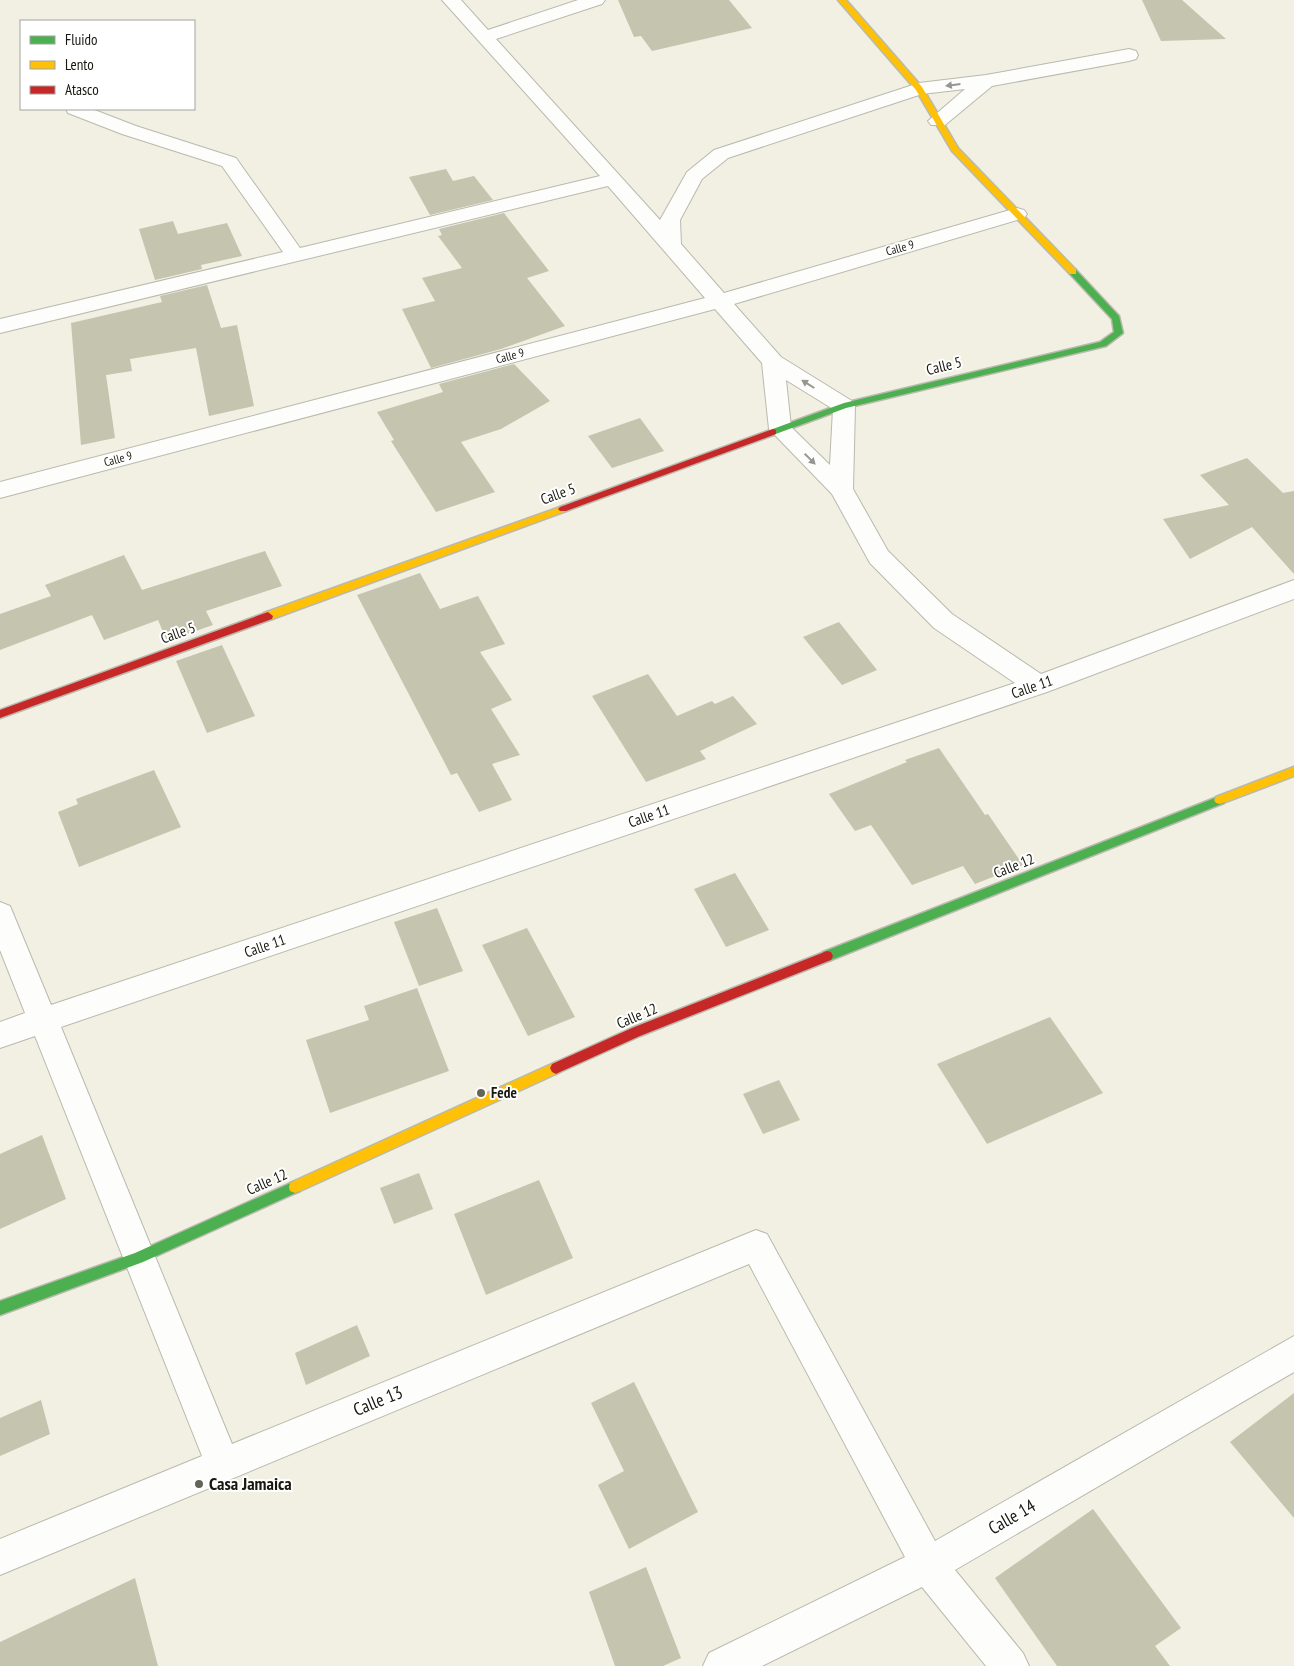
<svg xmlns="http://www.w3.org/2000/svg" width="1294" height="1666" font-family="'PT Sans Narrow',sans-serif">
  <rect width="100%" height="100%" fill="#f1f0e2"/>
  <!-- building -->
  <path fill="#c5c4ae" d="M618,0h111l23,28 -100,23 -11,-15 -7,1z
    M1142,0h40l44,39 -65,2z
    M446,169l7,12 21,-5 19,24 -63,15 -21,-38z
    M504,213l45,58 -22,7 38,48 -64,23 -70,19 -29,-59 33,-8 -13,-23 40,-10 -24,-32 4,-1 -3,-6z
    M173,221l5,13 49,-11 15,33 -41,9 1,4 -47,11 -16,-51z
    M207,285l14,43 16,-3 17,81 -45,10 -13,-68 -66,11 2,12 -26,4 9,63 -34,7 -10,-122 91,-21 -2,-6z
    M514,364l36,37 -49,28 -40,13 34,50 -59,20 -45,-71 3,-1 -17,-28 66,-20 -4,-8z
    M640,418l24,33 -52,17 -24,-32z
    M1247,458l36,35 11,-2v83l-42,-47 -62,32 -27,-40 66,-14 -29,-30z
    M265,551l17,35 -76,25 7,14 -46,16 -9,-21 -54,20 -12,-25 -92,35v-36l51,-18 -6,-11 79,-30 18,35z
    M420,573l20,36 38,-13 27,48 -25,8 32,48 -21,9 29,46 -28,9 20,36 -33,12 -22,-39 -6,2 -94,-180z
    M839,622l38,48 -35,15 -39,-48z
    M222,645l33,71 -48,17 -31,-72z
    M648,674l29,42 35,-15 3,3 18,-8 24,28 -57,27 6,8 -60,23 -54,-86z
    M939,748l46,67 3,-1 35,51 -48,19 -12,-18 -51,19 -41,-60 -16,6 -26,-37 78,-32 -2,-2z
    M154,770l27,57 -102,40 -21,-55 20,-8 -2,-5z
    M735,873l34,57 -43,17 -32,-58z
    M437,908l26,63 -44,15 -25,-64z
    M527,928l48,89 -47,19 -46,-91z
    M417,988l32,83 -119,42 -24,-73 63,-20 -5,-14z
    M1050,1017l53,76 -116,51 -50,-80z
    M779,1080l21,40 -37,14 -20,-40z
    M42,1135l24,64 -66,30v-75z
    M419,1173l14,36 -39,15 -14,-36z
    M539,1180l34,78 -87,37 -32,-81z
    M357,1325l13,31 -64,29 -11,-32z
    M634,1382l64,130 -69,37 -31,-64 26,-14 -33,-68z
    M1294,1393v125l-64,-76z
    M41,1400l9,34 -50,22v-38z
    M1093,1509l88,119 -26,18 15,20h-113l-62,-88z
    M646,1567l35,91 -18,8h-48l-26,-74z
    M135,1578l23,88h-158v-24z"/>
  <g fill="none" stroke-linecap="round" stroke-linejoin="round">
    <!-- street casing -->
    <g stroke="#b9b9ae" stroke-width="2">
      <path id="street" d="M442,0h19l27,30 90,-30h27l-3,4 -106,35 164,181 27,-48 27,-22 205,-67 67,-8 143,-26 7,2 2,4 -2,4 -7,2 -137,25 -47,39h-14l-3,-4 37,-32 -43,5 -194,64 -26,21 -22,41 1,24 43,49 286,-83 7,-2 7,2 3,4 -3,4 -290,86 47,53 71,44 3,5 -2,83 35,62 64,63 89,60 253,-94v19l-247,93 -986,335 171,417 524,-214 11,4 168,307 359,-205v36l-339,198 68,83 6,13h-43l-64,-79 -160,79h-59l6,-13 196,-96 -156,-293 -749,311v-36l202,-83 -167,-420 -35,12v-26l25,-9 -25,-63v-48l10,4 41,99 964,-322 -81,-55 -64,-65 -38,-69 -63,-65 -7,-66 -47,-54 -715,189v-16l705,-184 -97,-112 -608,147v-14l283,-67 -61,-86 -100,-32 -54,-21 -2,-4h26l44,17 100,32 64,90 300,-72zM786,380l47,29 -3,56 -39,-38z"/>
    </g>
    <!-- fast casing -->
    <g stroke="#b9b9ae" stroke-width="3">
      <path id="fast" d="M1073,269l3,1 43,46 4,17 -17,13 -260,62 -73,27 -5,-3 2,-2 74,-27 256,-61 14,-10 -2,-13 -42,-45 -1,-2z
        M1220,796l4,1 2,3 -2,3 -393,157 -4,1 -4,-1 -2,-4 2,-4z
        M295,1181l5,2 1,4 -1,4 -157,71 -143,53v-14l135,-48z"/>
    </g>
    <!-- slow casing -->
    <g stroke="#b9b9ae" stroke-width="3">
      <path id="slow" d="M838,0h8l76,87 36,61 118,122v4h-6l-118,-123 -36,-61z
        M563,506l3,1 2,2 -2,2 -294,108h-8l-1,-3 1,-3z
        M1294,767v9l-74,28 -4,-1 -2,-3 2,-3z
        M556,1062l4,2 2,4 -2,4 -260,119 -5,2 -5,-2 -1,-4 1,-4z"/>
    </g>
    <!-- jam casing -->
    <g stroke="#b9b9ae" stroke-width="3">
      <path id="jam" d="M773,429l3,1v4l-210,77h-6l-2,-2 2,-2z
        M268,612l5,4 -1,3 -272,99v-8z
        M827,951l4,1 2,4 -2,4 -191,76 -80,36 -4,2 -4,-2 -2,-4 2,-4 80,-36z"/>
    </g>
    <!-- street -->
    <use href="#street" fill="#fdfdfb" fill-rule="evenodd"/>
    <!-- fast -->
    <use href="#fast" fill="#4caf50" fill-rule="evenodd"/>
    <!-- slow -->
    <use href="#slow" fill="#ffc107" fill-rule="evenodd"/>
    <!-- jam -->
    <use href="#jam" fill="#c62828" fill-rule="evenodd"/>
  </g>
  <!-- one-way arrows -->
  <defs><path id="oneway-solid" d="M-6-.8H1V-3.2L6.5 0L1 3.2V.8H-6Z" transform="scale(1.25)"/></defs>
  <g fill="#969691">
    <use href="#oneway-solid" transform="translate(953 85) rotate(173)"/>
    <use href="#oneway-solid" transform="translate(808 384) rotate(-148)"/>
    <use href="#oneway-solid" transform="translate(810 459) rotate(45)"/>
  </g>
  <!-- markers -->
  <g fill="#646459" stroke="#fff" stroke-width="2">
    <circle cx="481" cy="1093" r="5"/>
    <circle cx="199" cy="1484" r="5"/>
  </g>
  <g text-anchor="middle" stroke-width="4" stroke-linejoin="round" paint-order="stroke">
    <!-- far-street labels -->
    <g font-size="12" fill="#18180f" stroke="#fff">
      <text transform="translate(900 248) rotate(-16)" y="4">Calle 9</text>
      <text transform="translate(510 356) rotate(-15)" y="4">Calle 9</text>
      <text transform="translate(118 459) rotate(-15)" y="4">Calle 9</text>
    </g>
    <!-- street labels -->
    <g font-size="15" fill="#18180f" stroke="#fff">
      <text transform="translate(944 366) rotate(-14)" y="5">Calle 5</text>
      <text transform="translate(558 494) rotate(-20)" y="5">Calle 5</text>
      <text transform="translate(178 633) rotate(-20)" y="5">Calle 5</text>
      <text transform="translate(1032 687) rotate(-19)" y="5">Calle 11</text>
      <text transform="translate(649 816) rotate(-19)" y="5">Calle 11</text>
      <text transform="translate(1014 866) rotate(-22)" y="5">Calle 12</text>
      <text transform="translate(265 946) rotate(-19)" y="5">Calle 11</text>
      <text transform="translate(637 1016) rotate(-23)" y="5">Calle 12</text>
      <text transform="translate(267 1182) rotate(-24)" y="5">Calle 12</text>
    </g>
    <!-- poi labels -->
    <g font-size="15" font-weight="bold" fill="#18180f" stroke="#fff" text-anchor="start">
      <text x="491" y="1098">Fede</text>
    </g>
    <!-- near-street labels -->
    <g font-size="18" fill="#18180f" stroke="#fff">
      <text transform="translate(378 1401) rotate(-22)" y="6">Calle 13</text>
      <text transform="translate(1012 1517) rotate(-30)" y="6">Calle 14</text>
    </g>
    <!-- near-poi labels -->
    <g font-size="18" font-weight="bold" fill="#18180f" stroke="#fff" text-anchor="start">
      <text x="209" y="1490">Casa Jamaica</text>
    </g>
  </g>
  <!-- legend -->
  <rect x="20" y="20" width="175" height="90" fill="#ffffff" stroke="#a3a39f"/>
  <rect x="30" y="36" width="25" height="8" fill="#4caf50" stroke="#a3a39f"/>
  <text x="65" y="45" font-size="15" fill="#18180f">Fluido</text>
  <rect x="30" y="61" width="25" height="8" fill="#ffc107" stroke="#a3a39f"/>
  <text x="65" y="70" font-size="15" fill="#18180f">Lento</text>
  <rect x="30" y="86" width="25" height="8" fill="#c62828" stroke="#a3a39f"/>
  <text x="65" y="95" font-size="15" fill="#18180f">Atasco</text>
</svg>
